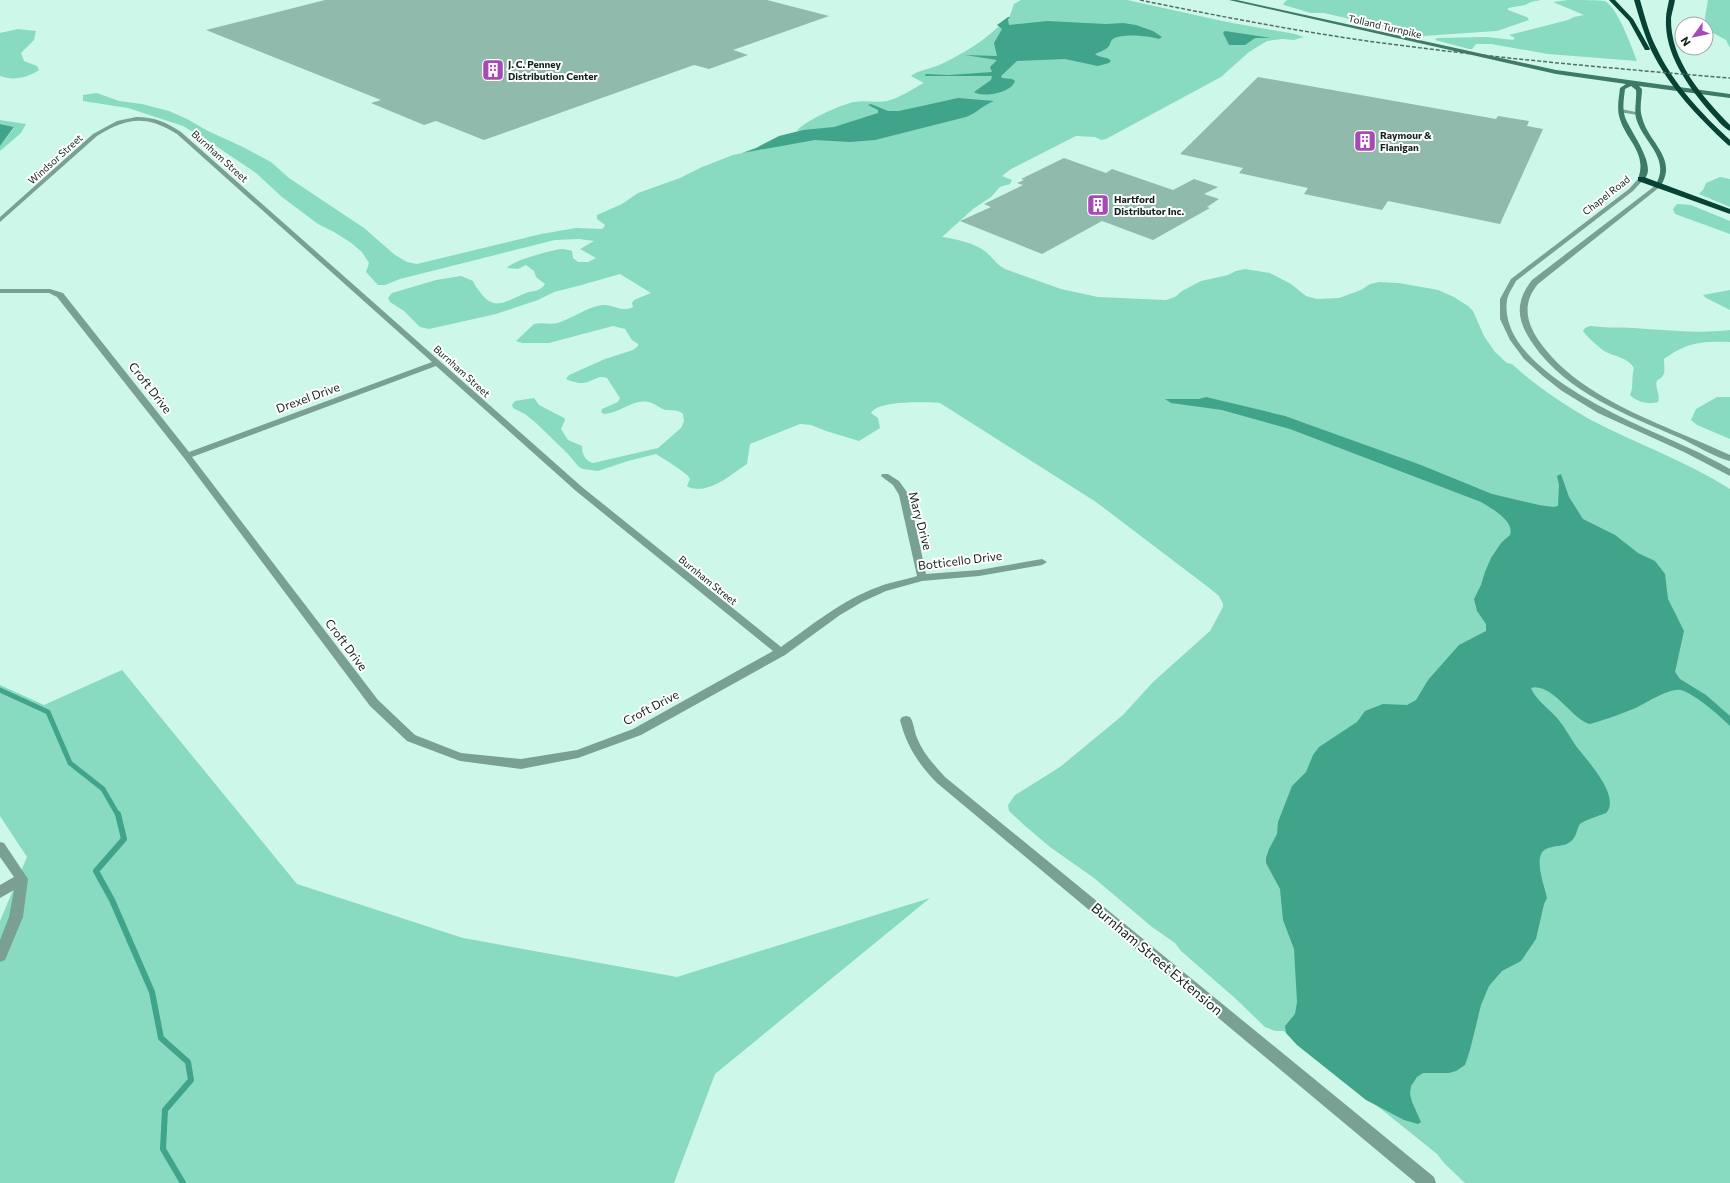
<svg xmlns="http://www.w3.org/2000/svg" width="1730" height="1183" font-family="Commissioner,sans-serif">
  <rect width="100%" height="100%" fill="#cdf8e9"/>
  <!-- green -->
  <path fill="#88dac1" d="M1021,0h106l100,22 68,12 9,3 -10,3 -12,-1 -15,2 -18,11 -28,25 -115,62 -5,1 -6,-3 -19,-1 -65,33 -9,7 10,4 -2,4 -10,3 -9,10 -18,12 -31,28c14,2 33,6 44,15 7,6 11,13 19,17l56,20 37,8 68,3 9,-3 7,-6 19,-10 27,-6 8,-4 9,-2 25,4 21,11 15,12 11,3 22,-1 22,-8 9,-6 9,-2 20,1 39,7 16,7 14,9 5,5 11,25 11,16 12,11 5,1c24,22 51,40 79,56 46,24 95,41 139,69v694h-265l-20,-19 -8,-10 -153,-123h-9l-10,-4 -29,-28 -55,-48 -6,-8 -23,-16 -58,-49 -44,-31 -26,-22 -15,-14 -1,-6 7,-10 45,-28 63,-52 30,-33 57,-51 13,-24v-3l-4,-8 -11,-9 -112,-85 -156,-99c-14,-1 -62,-3 -69,10l7,5 2,10 -21,13 -33,-10 -15,-6 -11,-1 -50,20 -3,20c-17,11 -38,31 -59,23l-1,-1 3,-7c-2,-6 -28,-21 -34,-25l-28,7 -30,10 -15,-2 -4,-2 -11,-13 -33,-32 -10,-8 -12,-6 -1,-3 3,-4 19,-3 5,7 25,13 1,2 -4,9 7,11 14,6c0,8 3,15 11,17l65,-15 23,-20 3,-7 -1,-7c-5,-5 -11,-3 -18,-4 -6,-2 -10,-7 -17,-8 -16,-3 -29,12 -44,12l-3,-2 1,-3 16,-7 2,-4 -13,-20c-10,-4 -15,5 -25,5 -5,0 -12,-2 -16,-4l3,-4 36,-16 28,-9 5,-4v-2l-6,-4 -7,-11 -12,-3 -64,17h-27l-6,-2 18,-17c8,-2 16,1 24,-1 15,-5 29,-16 44,-18 11,-1 20,8 31,2l-1,-4 2,-3 17,-7 -31,-19 -42,12 -24,6 -16,8 -42,14 -67,15 -9,-2 -16,-16 -14,-9 -2,-4 4,-5 44,-13 25,-4 12,5c2,5 4,7 7,11 15,21 27,8 46,1 8,-3 14,-1 19,-9l-9,-7 -2,-6 -8,-6 -8,4 -11,-1c6,-8 45,-18 55,-19 4,0 7,1 10,2l1,7 5,4h10l8,-4 -16,-9 14,-8 -15,-2 -24,1 -155,39 -15,6h-7l-12,-13 3,-9 -7,-11 -12,-10 -16,-10 -16,-8 -36,-27 -26,-24 -43,-29 -30,-18 -55,-18 -45,-7v-6l14,-2 22,8 23,3 27,7 18,8 21,12 35,16 28,15 18,16 75,50 31,27 12,7 10,2 124,-30 35,-6 26,1 2,-2 1,-2 -8,-6v-4l25,-11 16,-11 42,-15 22,-11 31,-12 55,-12h11l31,-15 -33,3c5,-9 45,-27 57,-29 10,-2 23,1 33,-1 13,-3 25,-12 37,-18l-13,-7c7,-6 19,-7 28,-11 22,-10 42,-22 59,-38l4,1 6,-7 6,-17z
    M1287,0h254l-10,2 -6,3 -17,3v2l19,7 2,3 -32,11 -74,5 -99,-23h-13l-27,-8 -1,-1z
    M1568,0c8,0 31,0 37,1 13,7 27,47 32,60l-89,-7 -57,-10h-15l-4,5h-3l-34,-9 2,-2 50,-1 26,3 2,-2 -6,-3 59,-15 6,-3 10,-2 -31,-13z
    M1708,0h22v48l-4,-8 -20,-11 -1,-12z
    M18,29l18,2 -2,9 -13,13 3,8 13,5 2,4c-12,8 -26,11 -39,6v-43z
    M0,120l26,4 -5,9 -21,18v-5l14,-18v-1l-14,-3z
    M1720,177l10,2v28l-31,-13 4,-4 3,-7z
    M1677,204l14,1 39,16v13l-55,-20 -2,-5z
    M1730,290v20l-24,-12 -3,-3z
    M1590,326c15,2 29,1 44,2 31,2 64,6 96,2v12c-29,-1 -42,0 -66,17 0,9 3,18 -7,21 -3,8 4,14 1,22 -8,3 -22,0 -28,-7 4,-9 1,-17 4,-27 -7,-11 -19,-11 -30,-17 -5,-4 -18,-15 -21,-20l2,-3z
    M1717,397h13v42l-33,-14 -6,-5 5,-11z
    M122,670l175,214 166,54 214,39 253,-79 -215,176 -41,109h-674v-262l27,-64 -27,-41v-131l44,20z"/>
  <!-- water -->
  <path fill="#3fa489" d="M1008,17h2l-2,3 1,5 38,-4 59,3 17,-1 13,2 17,6 9,6 -3,2c-10,-3 -37,-6 -46,0 -3,2 -2,4 -4,7 -3,4 -10,6 -14,8 4,4 12,2 16,7l-2,2 -11,3 -33,-7 -48,2 -16,15 1,2 10,1 3,2c-4,12 -31,17 -41,11l17,-12 1,-4h-67l1,-2 23,1 43,-3 -2,-5 7,-7 -32,-5 32,1 -3,-13 8,-14 -5,-4z
    M1225,31l46,7h-16l-10,7h-16l-6,-12z
    M958,98l36,3c-11,4 -17,12 -28,16l-91,23 -25,2 -35,-2 -73,13 14,-5 23,-12 24,-6 31,-3 44,-14v-3l-10,-5 3,-1 17,7h11z
    M0,124l14,3 -14,19z
    M1206,397l79,19 136,49 71,29 47,11 14,2 5,-1 1,-21 -2,-9 4,-2 8,23 14,22 32,16 23,18 17,8 10,13 3,25 16,32 -9,41 5,7 26,16 24,21v10c-10,-10 -35,-32 -49,-36 -12,-3 -36,14 -48,19 -14,6 -29,11 -43,15 -17,-3 -38,-42 -59,-36 4,11 18,21 26,30 7,8 13,19 19,28 10,13 44,49 31,66 -1,2 -21,7 -27,12 -4,6 -3,13 -10,18 -6,5 -16,3 -24,7 -14,7 -1,38 1,49l-3,6 -8,35 -15,22 -19,10 -13,15 -8,19 -11,45 -5,15 -9,6 -7,2h-26l-6,4 -6,9 -1,8 2,8 9,20 -3,2 -14,-4 -38,-20 -69,-55 -11,-12 -1,-7 10,-12 2,-12 -3,-53 -11,-29 -3,-31 -14,-26v-5l3,-9 8,-15 1,-12 14,-36 14,-14 7,-17 6,-8 38,-25 8,-11 18,-7 24,1 9,-5 12,-20 31,-35 27,-14v-7l-9,-13 -3,-12 7,-14 4,-13 6,-14 10,-15 9,-8c5,-14 -19,-27 -29,-33l-191,-73 -68,-19 -51,-7 -6,-4h34z"/>
  <g fill="none" stroke-linecap="round" stroke-linejoin="round">
    <!-- stream-far1 -->
    <path stroke="#3fa489" stroke-width="5" d="M0,690l48,22 22,51 33,26 15,26"/>
    <!-- stream -->
    <path stroke="#3fa489" stroke-width="6" d="M118,814l6,25 -28,32 16,29 40,92 9,46 27,24 3,18 -26,30 -2,39 20,34"/>
  </g>
  <!-- building -->
  <path fill="#90baac" d="M325,0h442l62,16 -96,34 15,5 -39,14 -15,-4 -210,75 -48,-19 -12,4 -53,-22 10,-3 -175,-70z
    M1258,77l238,42 2,-3 31,5 -2,5 16,3 -43,95 -112,-23 -6,9 -78,-16 4,-6 -69,-15 4,-5 -63,-14z
    M1064,158l42,15 6,-4 61,21 21,-11 24,8 -14,7 15,5 -12,8 3,1 -57,32 -51,-19 -60,33 -82,-33 31,-14 -7,-3 39,-19 -6,-2 7,-3 -3,-1z"/>
  <g fill="none" stroke-linecap="round" stroke-linejoin="round">
    <!-- minor -->
    <path fill="#79a093" fill-rule="evenodd" d="M136,117c18,0 30,5 45,15l401,355 199,160c31,-22 61,-47 97,-60 12,-5 26,-7 39,-11l-18,-81 -6,-10 -12,-9 1,-2h6l11,7 10,14 17,79 53,-4 63,-11 5,3 -5,3 -63,11 -57,5 -36,10 -24,11 -22,13 -55,40 -144,80 -63,23 -57,11 -61,-8 -53,-20 -37,-35 -186,-248 -127,-161 -8,-4h-49v-4h50l13,4 126,159 243,-90 -255,-228c-30,-19 -50,-17 -80,2l-97,86v-5l93,-83 24,-13zM436,366l140,125 197,160 -140,78 -56,21 -56,9 -60,-6 -46,-18 -37,-35 -186,-243z
      M906,716l4,1c4,6 4,14 7,21 6,15 17,27 28,39l489,400 2,6h-20l-479,-400c-18,-18 -31,-38 -37,-63l2,-3z
      M0,842l4,1 24,36 -5,38 -18,43 -5,2v-22l9,-23 5,-27 -14,8v-13l14,-8 -14,-20z"/>
    <!-- tertiary -->
    <path fill="#79a093" fill-rule="evenodd" d="M1621,109l20,4 -3,2 -19,-3 -1,-1z
      M1639,178l5,1 -11,12 -117,90c-3,6 -8,13 -9,19 -10,71 132,125 182,148 14,6 28,14 41,21v7l-46,-24 -86,-39 -36,-22 -19,-15 -19,-17 -14,-19 -10,-21v-20l11,-20 118,-90z
      M1656,185l5,1 -123,98c-16,19 -12,38 1,57 42,60 128,84 191,114v6c-16,-4 -35,-16 -50,-23 -53,-23 -113,-45 -147,-94 -16,-23 -19,-41 -1,-64z"/>
    <!-- secondary -->
    <path fill="#3e7a68" fill-rule="evenodd" d="M1229,0h8l319,70 174,24v4l-91,-12 3,3c0,9 -3,19 0,28 6,26 37,41 18,70l-2,1 -3,-2c17,-28 -12,-43 -19,-68 -2,-9 1,-19 0,-28l-5,-4 -6,3c-1,9 -3,19 0,28 4,13 37,54 16,64l-3,-2c10,-27 -13,-39 -19,-63 -2,-9 0,-19 1,-28l6,-4 -70,-10z"/>
    <!-- motorway -->
    <path fill="#084234" fill-rule="evenodd" d="M1609,0h6l18,19 17,30 -1,1h-4l-16,-29z
      M1634,0h6c5,17 9,34 17,49 17,36 45,65 73,91v6l-2,-1c-30,-28 -59,-58 -77,-95 -7,-16 -12,-33 -17,-50z
      M1669,0h6c-1,6 -3,12 -4,18 -1,43 32,79 59,107v6c-7,-3 -14,-13 -20,-19 -22,-26 -46,-58 -44,-94 0,-6 2,-12 3,-18z
      M1638,177h6l86,32v5l-92,-33z"/>
    <!-- rail -->
    <path stroke="#526c63" stroke-width="1.5" stroke-dasharray="4 2" stroke-linecap="butt" d="M1140,0c73,15 146,29 220,40 123,17 246,28 370,38"/>
  </g>
  <!-- icons -->
  <defs>
    <g id="building-square" transform="scale(1.15)"><rect x="-9" y="-9" width="18" height="18" rx="4" fill="#a74ab5" stroke="#fff"/><path d="M-4-6H4V6H1V3H-1V6H-4ZM-2.5-4.3h1.7v1.8h-1.7ZM.8-4.3h1.7v1.8H.8ZM-2.5-1h1.7V.8h-1.7ZM.8-1h1.7V.8H.8Z" fill="#fff"/></g>
  </defs>
  <g fill-rule="evenodd">
    <use href="#building-square" x="493" y="70"/>
    <use href="#building-square" x="1365" y="141"/>
    <use href="#building-square" x="1098" y="205"/>
  </g>
  <g text-anchor="middle" stroke-width="4" stroke-linejoin="round" paint-order="stroke">
    <!-- far-street labels -->
    <g font-size="10" fill="#11211c" stroke="#fff">
      <text transform="translate(1385 26) rotate(13)" y="4">Tolland Turnpike</text>
      <text transform="translate(220 156) rotate(42)" y="4">Burnham Street</text>
      <text transform="translate(55 159) rotate(-42)" y="4">Windsor Street</text>
      <text transform="translate(1606 195) rotate(-38)" y="4">Chapel Road</text>
      <text transform="translate(462 371) rotate(42)" y="4">Burnham Street</text>
      <text transform="translate(708 580) rotate(39)" y="4">Burnham Street</text>
    </g>
    <!-- far-poi labels -->
    <g font-size="10" font-weight="bold" fill="#11211c" stroke="#fff" text-anchor="start">
      <text x="508" y="68">J. C. Penney<tspan x="508" dy="12">Distribution Center</tspan></text>
      <text x="1380" y="139">Raymour &amp;<tspan x="1380" dy="12">Flanigan</tspan></text>
      <text x="1114" y="203">Hartford<tspan x="1114" dy="12">Distributor Inc.</tspan></text>
    </g>
    <!-- street labels -->
    <g font-size="12" fill="#11211c" stroke="#fff">
      <text transform="translate(150 388) rotate(52)" y="4">Croft Drive</text>
      <text transform="translate(308 398) rotate(-20)" y="4">Drexel Drive</text>
      <text transform="translate(920 521) rotate(75)" y="4">Mary Drive</text>
      <text transform="translate(960 561) rotate(-7)" y="4">Botticello Drive</text>
      <text transform="translate(346 645) rotate(53)" y="4">Croft Drive</text>
      <text transform="translate(651 708) rotate(-28)" y="4">Croft Drive</text>
    </g>
    <!-- near-street labels -->
    <g font-size="14" fill="#11211c" stroke="#fff">
      <text transform="translate(1157 959) rotate(40)" y="5">Burnham Street Extension</text>
    </g>
  </g>
  <!-- north arrow -->
  <g transform="translate(1694 36) rotate(237)"><circle r="19" fill="#ffffff" stroke="#a0a6a4"/>
  <path d="M0-3L7 15L0 10L-7 15Z" fill="#a74ab5"/>
  <text y="-6" font-size="11" font-weight="bold" text-anchor="middle" fill="#11211c">N</text>
  </g>
</svg>
